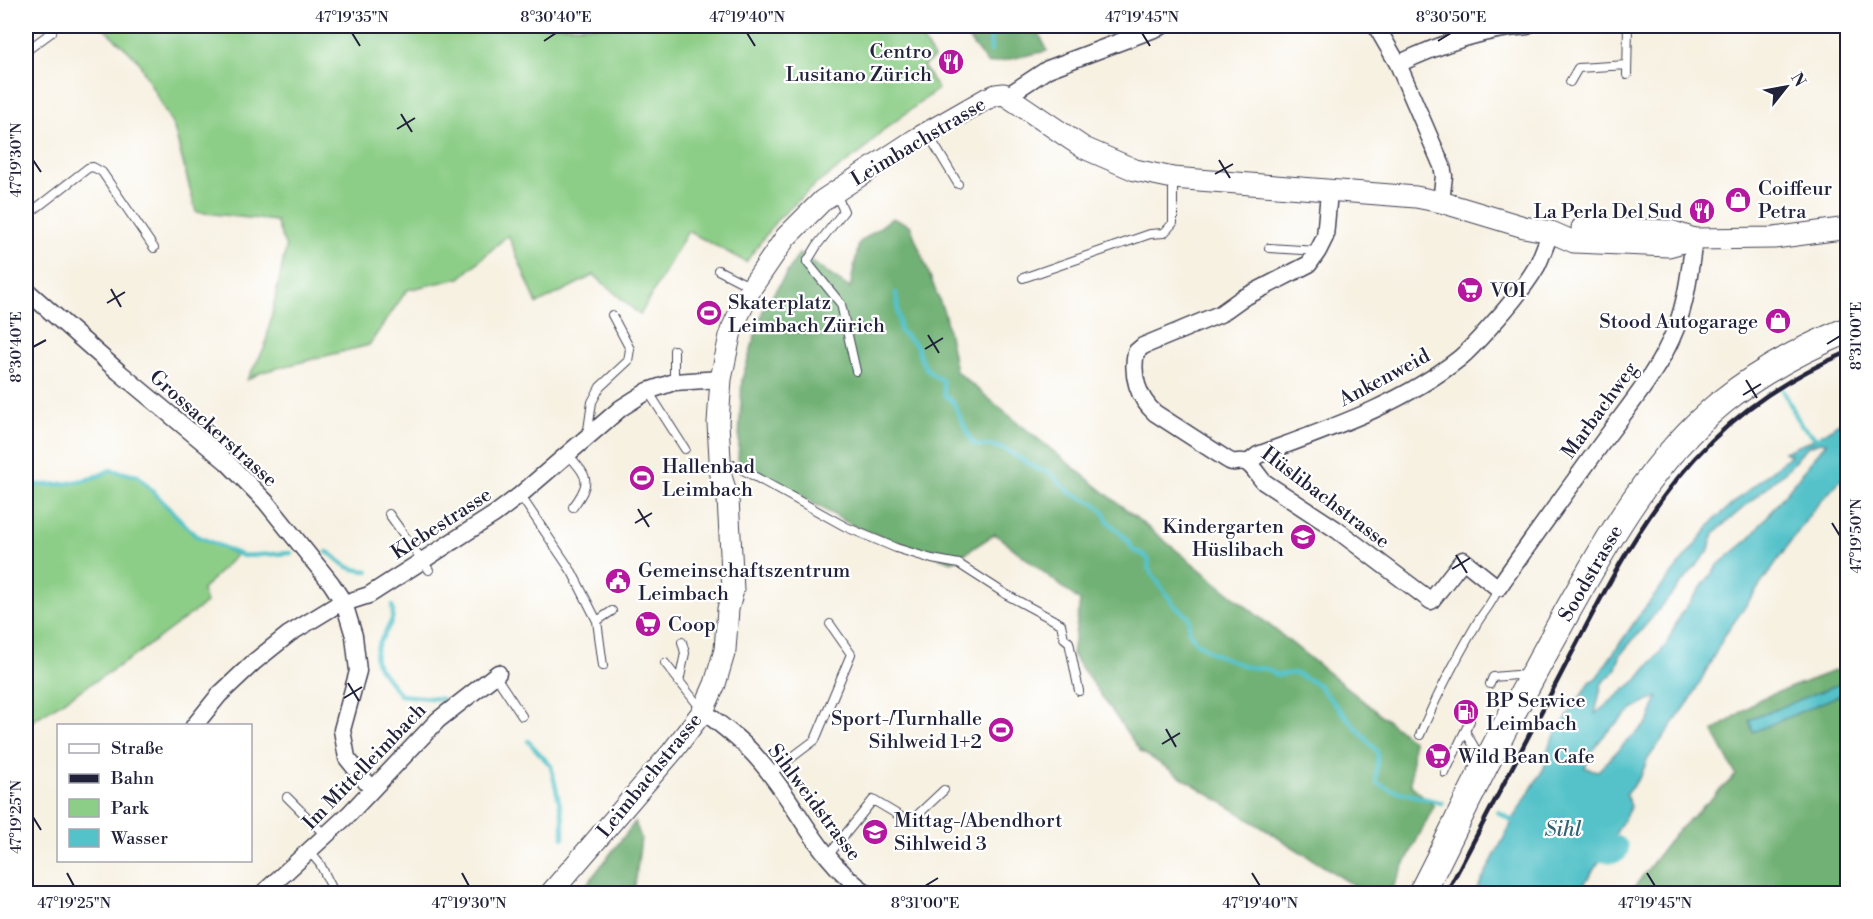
<svg xmlns="http://www.w3.org/2000/svg" width="1873" height="919" font-family="'Libre Bodoni',serif">
  <rect width="100%" height="100%" fill="#fff"/>
  <filter id="ink" filterUnits="userSpaceOnUse"><feTurbulence type="fractalNoise" baseFrequency=".0167" numOctaves="2"/><feDisplacementMap in="SourceGraphic" scale="12" xChannelSelector="R" yChannelSelector="G"/><feConvolveMatrix kernelMatrix="1 2 1 2 8 2 1 2 1" color-interpolation-filters="sRGB"/></filter>
  <filter id="wash" filterUnits="userSpaceOnUse"><feTurbulence type="fractalNoise" baseFrequency=".008" numOctaves="4" result="noise"/><feDisplacementMap in="SourceGraphic" scale="24" xChannelSelector="R" yChannelSelector="G"/><feGaussianBlur stdDeviation="1.35" result="paint"/><feColorMatrix in="noise" values="0 0 0 0 0 0 0 0 0 0 0 0 0 0 0 0 0 1.4 0 .05"/><feComposite in="paint" operator="in"/></filter>
  <g filter="url(#wash)">
    <rect width="100%" height="100%" fill="#f7f1e2"/>
    <!-- green -->
    <path fill="#8cce87" stroke="#577861" stroke-width="1.5" d="M101,26h813l20,32 -11,8 15,23 -57,43 -18,19 -48,34 -39,36 -30,41 -58,-31 -48,84 -46,-40 -57,29 -29,-69 -48,43 -53,12 -38,55 -107,27 -15,8 18,-33 21,-99 -10,-27 -80,-9 -22,-84 -37,-69z
      M110,470l28,6 57,59 41,20 -34,35 4,13 -76,56 -104,66v-241c23,3 64,-1 84,-14z"/>
    <!-- forest -->
    <path fill="#71b174" stroke="#4a6a58" stroke-width="1.5" d="M958,26h78l11,25 -59,13z
      M892,218l18,7 35,90 11,56 50,42 407,328 -2,44 23,21 -44,87h-24l-226,-142 -68,-97 8,-53 -85,-67 -43,28 -95,-34 -119,-67 4,-82 21,-69 36,-56 51,34 9,-45z
      M1847,666v227l-218,1 47,-62 60,-57 -23,-43 47,-33z
      M635,822l6,16 -7,55h-54z"/>
    <!-- water -->
    <path fill="#54c2c9" stroke="#3b7282" stroke-width="1.5" fill-rule="evenodd" d="M1847,418v55l-34,37 -88,125 -34,64 -44,61 -6,16 -15,18 5,12 -26,47 -27,40h-103l45,-86 24,-39 3,-16 4,-11 39,-59 7,-5 43,-63 76,-96 74,-63 -6,-3 32,-14zM1820,442l6,1 -77,96 -30,25 -39,51 -14,30 -27,33 -44,36 7,-31 13,-12 6,-17 87,-102 6,-19 75,-65 19,-22zM1658,697l-10,26 -20,17 -30,31 -13,-3c7,-28 46,-62 73,-71z
      M1847,681v11l-94,40 -4,-12z"/>
    <g fill="none" stroke-linecap="round" stroke-linejoin="round">
      <!-- stream -->
      <path stroke="#54c2c9" stroke-width="4.5" d="M990,26l1,25
        M896,293l4,38 17,15c3,17 11,28 26,35l1,14 9,7 19,40 7,4 9,-1 17,4 34,21 9,1 24,23 22,9 10,9 3,8 20,20 7,11 7,2 8,7 -1,8 26,37 15,12v14l6,10 17,12 35,14 20,2 10,6 18,-2 24,12 4,6 54,60c2,12 -3,19 0,32l15,7 50,13
        M1783,390l18,35 15,13 5,-1
        M26,484c23,3 64,-1 84,-14l28,6 57,59 48,21 48,-3
        M327,552c6,2 7,4 12,9 9,8 18,9 29,10
        M392,606c7,21 -24,37 -15,58 6,11 16,21 23,31l42,4
        M528,741l23,25 12,53v19
        M1498,812l18,11
        M599,887l3,7"/>
      <!-- river -->
      <path stroke="#54c2c9" stroke-width="27" d="M1572,848l43,1"/>
    </g>
  </g>
  <g filter="url(#ink)">
    <g fill="none" stroke-linecap="round" stroke-linejoin="round">
      <!-- service casing -->
      <g stroke="#424154" stroke-width="10">
        <path id="service" d="M26,51l26,-19
          M1627,75l1,-49
          M1570,82l8,-14 49,-3
          M934,144l24,40
          M835,192l9,19 -26,33 -11,18 34,42 15,67
          M26,216l62,-48 5,-1 9,5 52,76
          M1269,248l49,3
          M718,270l33,17
          M1023,278l127,-44 14,-1 9,-10v-44
          M674,350v32
          M648,391l37,58
          M587,437l5,-35 8,-15 28,-26 2,-12 -18,-34
          M568,454c19,23 25,26 5,53
          M724,474l10,-9 112,62 50,21 36,11 27,5 48,31 54,29 3,14 5,4 10,49
          M520,495l52,77 25,49 6,45
          M389,514l40,56
          M597,621l15,-10
          M665,663l37,47
          M495,675l27,41
          M679,682l6,-29 -3,-11
          M1490,684l3,-7 23,-2 12,2
          M1470,721l-5,10 11,19 10,6
          M1420,735c16,-38 36,-76 57,-112 7,-12 17,-22 21,-35
          M1445,773l20,-42
          M770,774l45,-34 36,-86 -21,-30
          M287,797l39,39
          M309,851l11,13 15,30
          M827,857l46,-57 37,22 34,-32"/>
      </g>
      <!-- minor casing -->
      <g stroke="#424154" stroke-width="19">
        <path id="minor" d="M1376,26l22,38 44,102 2,10 -3,26
          M1398,64c40,-19 85,-35 129,-38
          M1007,96l41,-27 114,-43
          M1329,192l-4,45 -7,14 -9,13 -68,35 -21,15 -77,32 -7,6c-5,23 2,46 19,61l68,44c3,2 6,4 9,5 5,1 10,-2 15,1 7,4 11,13 17,19l73,48 94,71 32,-41 35,28c34,-49 69,-97 104,-145 27,-37 57,-72 74,-115 11,-29 14,-59 18,-89
          M26,290l93,82 108,90 39,40 65,81 13,20 10,33 4,35 -16,59 5,28 24,30
          M1248,463l10,-8c70,-26 143,-50 202,-97 14,-12 26,-27 38,-40 14,-16 28,-33 39,-52 5,-10 9,-23 14,-34
          M703,711c18,14 40,30 55,48 42,47 55,96 110,135
          M194,726l25,-31 35,-33 35,-28 46,-28 34,-11 126,-81 25,-19 101,-87 27,-17 26,-9 47,-3
          M262,894l87,-80 89,-94 60,-47"/>
      </g>
      <!-- tertiary casing -->
      <g stroke="#424154" stroke-width="23">
        <path id="tertiary" d="M1582,228l88,3 24,8
          M550,894l122,-142 31,-41 12,-27 10,-34 3,-41 5,-19 -5,-91 -7,-23 -3,-53 3,-44 10,-48 20,-43 35,-51 37,-37 93,-61 70,-40 10,-4 8,-1 80,54 51,22 38,8 243,19 25,5 83,25 27,5 23,10 95,4 25,-7 80,-1 74,-10"/>
      </g>
      <!-- primary casing -->
      <g stroke="#424154" stroke-width="28">
        <path id="primary" d="M1421,894c24,-46 45,-92 69,-138 25,-49 51,-96 77,-144 43,-77 86,-153 155,-210 38,-31 80,-53 126,-72"/>
      </g>
      <!-- service -->
      <use href="#service" stroke="#fff" stroke-width="8"/>
      <!-- minor -->
      <use href="#minor" stroke="#fff" stroke-width="16"/>
      <!-- tertiary -->
      <use href="#tertiary" stroke="#fff" stroke-width="21"/>
      <!-- primary -->
      <use href="#primary" stroke="#fff" stroke-width="26"/>
      <!-- rail -->
      <path stroke="#22223b" stroke-width="4.5" d="M1446,894c38,-73 76,-145 114,-218 75,-144 128,-257 288,-324"/>
    </g>
  </g>
  <!-- ticks -->
  <path fill="none" stroke="#22223b" stroke-width="2" d="M352,33l8,13M747,33l8,13M1142,33l8,13M544,41l12,-8M1438,41l13,-8M401,114l11,18M397,129l18,-11M33,160l8,12M1219,160l11,18M1215,174l18,-10M111,289l10,18M107,303l18,-11M928,335l11,18M1827,344l13,-8M33,347l13,-7M925,349l18,-11M1746,380l11,18M1743,395l18,-11M638,509l11,18M635,523l17,-10M1832,523l8,13M1456,555l11,18M1452,569l18,-11M348,683l11,18M344,698l18,-11M1166,729l10,18M1162,744l18,-11M33,817l8,13M67,873l7,13M462,873l7,13M1252,873l8,13M1647,873l8,13M925,886l13,-8"/>
  <!-- icons -->
  <defs>
    <g id="restaurant-disc" transform="scale(1.35)"><circle r="9.5" fill="#b5179e" stroke="#fff"/><path d="M-5-6h1v4h1v-4h1v4h1v-4h1v5L-1.5 .5V6h-2V.5L-5-1ZM5-6V6H3V1.5H1.5Q1.5-4 5-6Z" fill="#fff"/></g>
    <g id="shop-disc" transform="scale(1.35)"><circle r="9.5" fill="#b5179e" stroke="#fff"/><path d="M-5-2.5h2.3a2.7 3.5 0 0 1 5.4 0H5L5.5 6h-11ZM-1.5-2.5h3a1.5 2.3 0 0 0-3 0Z" fill="#fff"/></g>
    <g id="supermarket-disc" transform="scale(1.35)"><circle r="9.5" fill="#b5179e" stroke="#fff"/><path d="M-6-5.5h2.5l.6 2H6L4.5 2H-2.5L-4.4-4H-6ZM-1.5 3.2a1.3 1.3 0 1 0 .1 0ZM3 3.2a1.3 1.3 0 1 0 .1 0Z" fill="#fff"/></g>
    <g id="stadium-disc" transform="scale(1.35)"><circle r="9.5" fill="#b5179e" stroke="#fff"/><path d="M0-5a6.5 5 0 1 0 0 10a6.5 5 0 1 0 0-10ZM-3.5-1.8h7v3.6h-7Z" fill="#fff"/></g>
    <g id="school-disc" transform="scale(1.35)"><circle r="9.5" fill="#b5179e" stroke="#fff"/><path d="M0-5L7-2L0 1L-7-2ZM-4 1L0 2.5L4 1V4Q0 6-4 4Z" fill="#fff"/></g>
    <g id="civic-disc" transform="scale(1.35)"><circle r="9.5" fill="#b5179e" stroke="#fff"/><path d="M-.6-6.5H3V-4.5H.6V-3L4-1V1h2V6H-6V1h2V-1L-.6-3ZM-1.2 2.5V6h2.4V2.5Z" fill="#fff"/></g>
    <g id="fuel-disc" transform="scale(1.35)"><circle r="9.5" fill="#b5179e" stroke="#fff"/><path d="M-5.5-6h7V0h2V4h1.3V-2.5L3-4.5l.8-.8L6-3V5H2.5V1h-1V6h-7ZM-4.2-4.7v3.2H.2V-4.7Z" fill="#fff"/></g>
  </defs>
  <g fill-rule="evenodd">
    <use href="#restaurant-disc" x="951" y="62"/>
    <use href="#shop-disc" x="1738" y="200"/>
    <use href="#restaurant-disc" x="1702" y="211"/>
    <use href="#supermarket-disc" x="1470" y="290"/>
    <use href="#stadium-disc" x="709" y="313"/>
    <use href="#shop-disc" x="1778" y="321"/>
    <use href="#stadium-disc" x="642" y="478"/>
    <use href="#school-disc" x="1303" y="537"/>
    <use href="#civic-disc" x="618" y="581"/>
    <use href="#supermarket-disc" x="648" y="624"/>
    <use href="#fuel-disc" x="1466" y="712"/>
    <use href="#stadium-disc" x="1001" y="730"/>
    <use href="#supermarket-disc" x="1438" y="756"/>
    <use href="#school-disc" x="875" y="832"/>
  </g>
  <g text-anchor="middle" stroke-width="4.5" stroke-linejoin="round" paint-order="stroke">
    <!-- poi labels -->
    <g font-size="20" fill="#22223b" stroke="#fff" text-anchor="start">
      <text x="932" y="58" text-anchor="end">Centro<tspan x="932" dy="23">Lusitano Zürich</tspan></text>
      <text x="1758" y="195">Coiffeur<tspan x="1758" dy="23">Petra</tspan></text>
      <text x="1682" y="218" text-anchor="end">La Perla Del Sud</text>
      <text x="1490" y="297">VOI</text>
      <text x="728" y="309">Skaterplatz<tspan x="728" dy="23">Leimbach Zürich</tspan></text>
      <text x="1758" y="328" text-anchor="end">Stood Autogarage</text>
      <text x="662" y="473">Hallenbad<tspan x="662" dy="23">Leimbach</tspan></text>
      <text x="1284" y="533" text-anchor="end">Kindergarten<tspan x="1284" dy="23">Hüslibach</tspan></text>
      <text x="638" y="577">Gemeinschaftszentrum<tspan x="638" dy="23">Leimbach</tspan></text>
      <text x="668" y="631">Coop</text>
      <text x="1486" y="707">BP Service<tspan x="1486" dy="23">Leimbach</tspan></text>
      <text x="982" y="725" text-anchor="end">Sport-/Turnhalle<tspan x="982" dy="23">Sihlweid 1+2</tspan></text>
      <text x="1458" y="763">Wild Bean Cafe</text>
      <text x="894" y="827">Mittag-/Abendhort<tspan x="894" dy="23">Sihlweid 3</tspan></text>
    </g>
    <!-- street labels -->
    <g font-size="20" fill="#22223b" stroke="#fff">
      <text transform="translate(918 141) rotate(-31)" y="7">Leimbachstrasse</text>
      <text transform="translate(1384 377) rotate(-28)" y="7">Ankenweid</text>
      <text transform="translate(1599 410) rotate(-54)" y="7">Marbachweg</text>
      <text transform="translate(214 428) rotate(42)" y="7">Grossackerstrasse</text>
      <text transform="translate(1326 497) rotate(37)" y="7">Hüslibachstrasse</text>
      <text transform="translate(441 523) rotate(-33)" y="7">Klebestrasse</text>
      <text transform="translate(1590 573) rotate(-60)" y="7">Soodstrasse</text>
      <text transform="translate(364 766) rotate(-46)" y="7">Im Mittelleimbach</text>
      <text transform="translate(649 775) rotate(-51)" y="7">Leimbachstrasse</text>
      <text transform="translate(815 802) rotate(53)" y="7">Sihlweidstrasse</text>
    </g>
    <!-- water labels -->
    <g font-size="21" font-style="italic" fill="#366274" stroke="#fff">
      <text x="1563" y="836">Sihl</text>
    </g>
  </g>
  <!-- margin -->
  <rect width="1873" height="919" fill="none" stroke="#fff" stroke-width="66"/>
  <!-- legend -->
  <rect x="57" y="724" width="195" height="138" fill="#ffffff" stroke="#a7a7b1" stroke-width="1.5"/>
  <rect x="69" y="744" width="30" height="9" fill="#ffffff" stroke="#a7a7b1" stroke-width="1.5"/>
  <text x="111" y="754" font-size="18" fill="#22223b">Straße</text>
  <rect x="69" y="774" width="30" height="9" fill="#22223b" stroke="#a7a7b1" stroke-width="1.5"/>
  <text x="111" y="784" font-size="18" fill="#22223b">Bahn</text>
  <rect x="69" y="799" width="30" height="18" fill="#8cce87" stroke="#a7a7b1" stroke-width="1.5"/>
  <text x="111" y="814" font-size="18" fill="#22223b">Park</text>
  <rect x="69" y="829" width="30" height="18" fill="#54c2c9" stroke="#a7a7b1" stroke-width="1.5"/>
  <text x="111" y="844" font-size="18" fill="#22223b">Wasser</text>
  <!-- north arrow -->
  <g transform="translate(1786 87) rotate(59)" stroke="#ffffff" stroke-width="4.5" paint-order="stroke">
  <path d="M0-4.5L10 22L0 15L-10 22Z" fill="#22223b"/>
  <text y="-9" font-size="16" font-weight="bold" text-anchor="middle" fill="#22223b">N</text>
  </g>
  <rect x="33" y="33" width="1807" height="853" fill="none" stroke="#22223b" stroke-width="2"/>
  <g font-size="15" text-anchor="middle" fill="#22223b">
    <text x="352" y="22">47°19'35"N</text>
    <text x="556" y="22">8°30'40"E</text>
    <text x="747" y="22">47°19'40"N</text>
    <text x="1142" y="22">47°19'45"N</text>
    <text x="1451" y="22">8°30'50"E</text>
    <text transform="translate(16 160) rotate(-90)" y="5">47°19'30"N</text>
    <text transform="translate(1856 336) rotate(-90)" y="5">8°31'00"E</text>
    <text transform="translate(16 347) rotate(-90)" y="5">8°30'40"E</text>
    <text transform="translate(1856 536) rotate(-90)" y="5">47°19'50"N</text>
    <text transform="translate(16 817) rotate(-90)" y="5">47°19'25"N</text>
    <text x="74" y="908">47°19'25"N</text>
    <text x="469" y="908">47°19'30"N</text>
    <text x="925" y="908">8°31'00"E</text>
    <text x="1260" y="908">47°19'40"N</text>
    <text x="1655" y="908">47°19'45"N</text>
  </g>
</svg>
